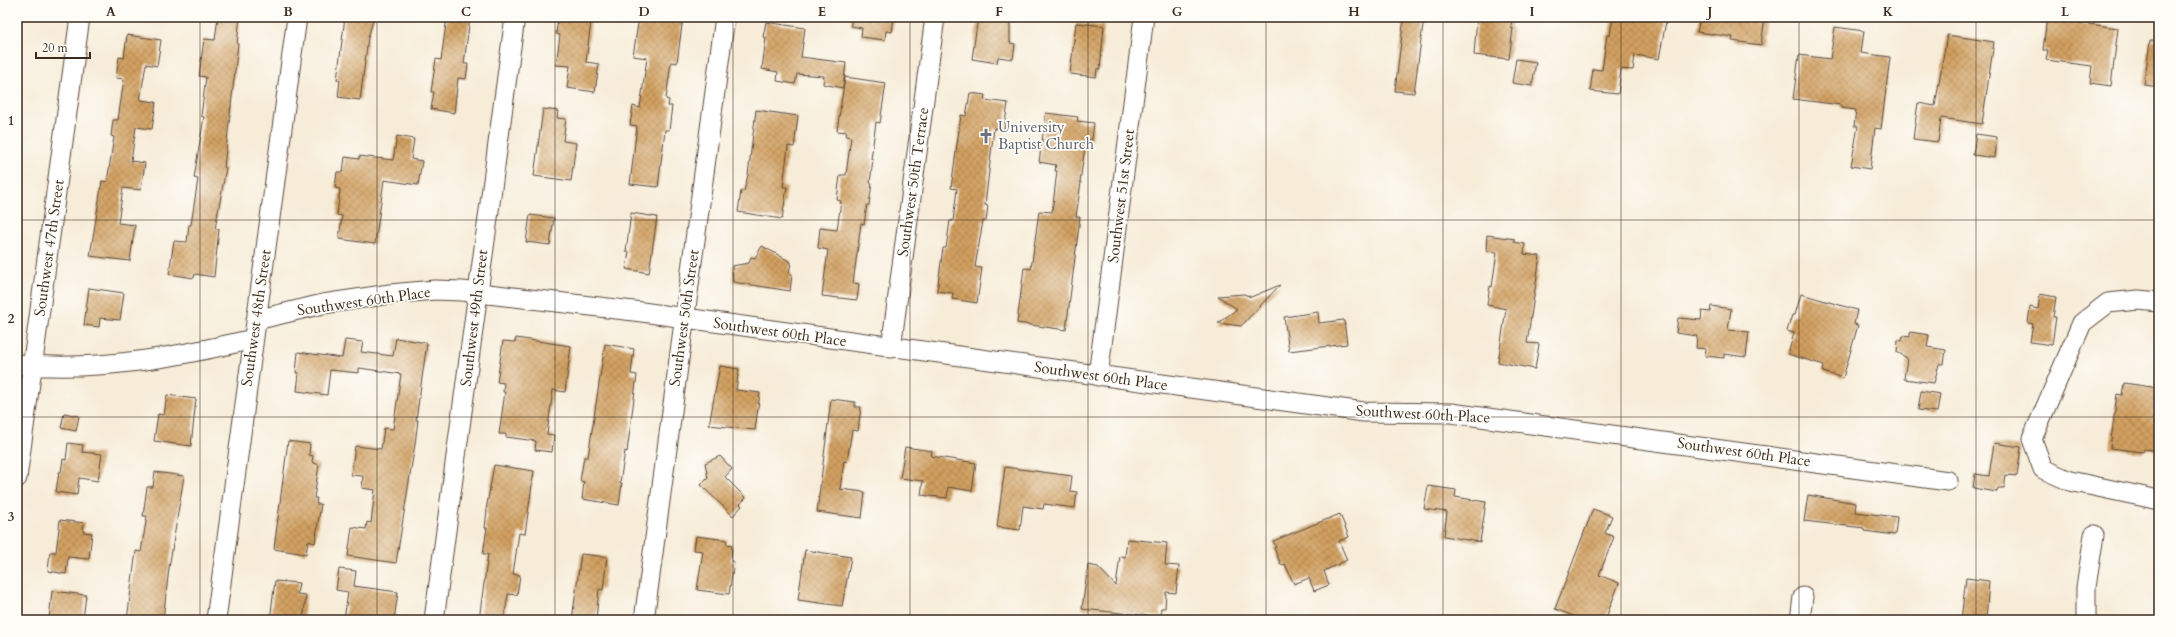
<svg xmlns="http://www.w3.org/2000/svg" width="2176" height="637" font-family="Cardo,serif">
  <defs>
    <pattern id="building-cross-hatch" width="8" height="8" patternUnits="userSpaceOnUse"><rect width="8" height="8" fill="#d2a061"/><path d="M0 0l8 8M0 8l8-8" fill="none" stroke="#ac834f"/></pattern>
  </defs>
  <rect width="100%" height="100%" fill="#fdfcf7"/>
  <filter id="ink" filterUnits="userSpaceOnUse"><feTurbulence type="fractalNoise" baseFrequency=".025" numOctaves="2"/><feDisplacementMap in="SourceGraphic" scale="8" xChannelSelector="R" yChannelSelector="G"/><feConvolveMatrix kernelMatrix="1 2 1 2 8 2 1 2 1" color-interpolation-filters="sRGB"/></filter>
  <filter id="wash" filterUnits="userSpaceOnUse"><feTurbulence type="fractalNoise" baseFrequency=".012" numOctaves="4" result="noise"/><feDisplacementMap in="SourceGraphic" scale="16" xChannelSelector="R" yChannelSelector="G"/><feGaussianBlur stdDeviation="0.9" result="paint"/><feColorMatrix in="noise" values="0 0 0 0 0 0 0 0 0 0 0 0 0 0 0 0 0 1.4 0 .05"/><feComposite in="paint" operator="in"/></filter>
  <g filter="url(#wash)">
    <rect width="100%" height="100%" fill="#f7ecd8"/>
    <g id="blocks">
      <!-- building -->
      <path fill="url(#building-cross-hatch)" d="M218,17h22l-3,27h1l-14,123 2,1 -11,61h4l-5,48 -19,-3 -1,4 -25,-4 5,-33 13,1 2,-17h2l7,-46 -4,-1 10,-61 -3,-1 5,-39 -7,-1 5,-37 11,1z
        M345,17h29l-6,21 -8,62 -22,-3 2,-17h-3z
        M447,17h23l-6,47h4l-2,15 -8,-1 -4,35 -23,-4 3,-17h-3l5,-33 5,1z
        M558,17l33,4 -5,41 13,2 -4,28 -28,-4 3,-22 -14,-1 4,-30 -4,-1z
        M639,17h44l-6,46 -6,-1 -5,37 3,1 -1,6h4l-3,24h-4l-7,57 -28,-3 7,-58 -7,-1 3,-19 7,2 7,-50 -14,-2z
        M851,17h43l-2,15 -6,-1 -1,9 -24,-3 1,-9 -11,-2z
        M978,17l32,3v23l5,1 -2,15 -15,-2 -1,6 -25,-4z
        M1404,17h20l-10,76 -19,-2z
        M1477,17h35l-1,11h2l-4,31 -35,-4z
        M1613,17h22l31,4 -7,38 -24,-4 -2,15 -12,-1 -3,25 -28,-3 3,-22 9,1 5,-35h3z
        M1700,17h65l-4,28 -29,-4 1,-4 -36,-5z
        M2047,17h21l-1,4 51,7 -7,58 -21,-3 2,-17 -46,-6 2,-10h-5z
        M766,22l39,6 -4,29 45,6 -3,25 -20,-4 1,-8 -27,-2 -2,10 -18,-3 1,-9 -16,-3 4,-31 -3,-1z
        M1076,23l28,3 -4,43h-3l-1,8 -26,-3z
        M1835,27l29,4 -3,22 29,4 -9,72 -6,-1 -5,41 -19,-3 7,-40h-4l2,-16 -15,-2v-3l-48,-6 6,-44 31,4z
        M127,35l34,5 -4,26 -11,-2 -6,36 16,2 -4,27 -16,-2 -5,34 14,2 -4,27 -18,-2 -5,35 17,2 -5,36 -40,-5 12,-75 5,1 7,-45 -3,-1 2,-16h5l6,-41 -8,-1 3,-21 5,1z
        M1947,35l47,7 -12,82 -41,-6 -3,24 -25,-3 5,-36 17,3z
        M2150,41h9v46l-15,-2z
        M1516,59l20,3 -4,24 -20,-3z
        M845,77l41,6 -6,40 -4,-1 -5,37h2l-3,24h2l-3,22h-2l-3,19 -3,-1 -8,60 6,1 -2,16 -35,-4 6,-46 -10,-2 2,-20 17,2 4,-29 -4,-1 3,-25h6l5,-38 -5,-1 1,-4 -10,-1z
        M970,93l15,2 -1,5 24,3 -4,26 -10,-1 -9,77 3,1 -2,15h-3l-8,46 7,1 -5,35 -25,-4 1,-6 -16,-2 6,-43h3l4,-27h3l4,-32 -6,-1 10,-73 5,1z
        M543,109l15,2 -1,7 9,1 -3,22 13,2 -5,38 -37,-5z
        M756,110l42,6 -4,31 -6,-1 -5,41h4l-5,32 -44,-7 3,-21h3l4,-16z
        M1046,113l32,4 -1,4 17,2 -2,17h-6l-6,42h1l-5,35h4l-14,113 -49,-7 7,-55 7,1 8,-58 13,1 5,-41h-2l1,-6 -17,-3z
        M1976,134l21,3 -2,21 -22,-3z
        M397,136l17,3 -3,20 11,2 -4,24 -34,-5 -9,64 -36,-5 3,-23 -5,-1 3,-26 -5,-1 2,-16h6l2,-15 14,2v-3l34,4z
        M631,213l26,4 -8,56 -23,-4 3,-17h-3z
        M530,215l24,3 -4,27 -24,-3z
        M1487,235l28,4 -1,3 11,2 -1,10 16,2 -13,87 12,1 -4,25 -37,-7 8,-53 -19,-4 3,-19 2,1 5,-35 -11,-1z
        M762,246l29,16 -2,11 3,1 -2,17 -57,-9 -1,-16 17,-3 2,-6 4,1z
        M1280,285l-39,41 -23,-3 19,-14 -19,-13 26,-2 7,3z
        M89,288l35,5 -4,27 -20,-2 -1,9 -15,-2z
        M1801,294l56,16 -3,14 4,1 -15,53 -20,-6 1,-7 -36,-11 6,-21 -7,-2 5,-16h3z
        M2040,294l16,3 -3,20h3l-4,28 -22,-3 3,-18 -5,-1 2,-16 8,2z
        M1711,306l20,3 -3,21 21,2 -3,25 -22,-3v4l-19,-2 1,-7 -10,-1 1,-12 -21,-3 2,-15 23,2 1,-9 8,1z
        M1318,312l1,11 25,-3 3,24 -58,7 -5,-34z
        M1910,332l19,3 -2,12 19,3 -2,14h-5l-5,19 -30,-4 3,-21 -10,-6 1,-12 4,1 1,-5 7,1z
        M396,338l31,5 -11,77h2l-3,24 -19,119 -48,-7 4,-29 14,2 1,-7 4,1 4,-33 -13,-2 1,-12 -12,-1 4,-29 26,3 3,-21 9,1 8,-55 -42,-6v5l-29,-3 -3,25 -30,-4 2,-18h-3l2,-21 44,6 3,-18 18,2 -2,10 32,4z
        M516,338l55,8 -6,46 -12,-2 -6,44 7,1 -2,17 -17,-2 1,-9 -30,-4v-3h-7l6,-42h-2l1,-9 -7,-1 6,-41 12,1z
        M605,344l29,5 -3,25 6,1 -10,77 -2,-1 -5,32h2l-3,22 -37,-6 2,-17 -4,-1 4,-24h4z
        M720,366l19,3 -3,21 24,3 -5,37 -46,-5z
        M2124,383l35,5v63l-15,-2 -1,3 -33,-4 7,-54 5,1z
        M1921,391l19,3 -3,18 -19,-2z
        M167,395l29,4 -5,47 -37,-5 4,-27 6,1z
        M831,399l24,3v5h6l-3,24 -6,-1 -5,32 -3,-1 -4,28 25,3 -3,26 -45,-6z
        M64,413l15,3 -3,15 -15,-3z
        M288,441l22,3 -1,11 4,1 -1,6 7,3 -5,33h3l-1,6h5l-6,39 -7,-2 -2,13 -32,-5z
        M68,443l15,2 -1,7 20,2 -4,27 -19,-3 -2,17 -21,-3 3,-20h2l2,-13 3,1z
        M1994,443l27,4 -4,29 -11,-1 -2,13h-6l-1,4 -24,-4 2,-14 14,2z
        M905,447l27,4 -1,5 45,7 -4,28 -24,-4 -1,11 -26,-3 2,-14 -23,-3z
        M720,456l12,13 -7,8 21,21 -6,6 2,2 -9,10 -32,-31 7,-7 -3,-15z
        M494,465l40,6 -9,63 -6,-1 -6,41 7,1 -3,20 -9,-1 -4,26h-25l9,-66h-5l4,-26h-2l2,-18h-1z
        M1005,467l67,9 -2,15 7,1 -2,16 -31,-4 -1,5 -20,-3 -3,24 -23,-3z
        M155,472l29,4 -15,92 -6,52h-36l9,-69 5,1 6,-36h-4l4,-29h6z
        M1428,486l28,4 -1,7 31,5 -6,40 -36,-6 3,-24 -23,-3z
        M1808,495l48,8 -1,9 42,5 -2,18 -31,-4v-3l-60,-7z
        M1593,509l19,7 -7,17 9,4 -15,38 20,8 -13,35 -7,-2 -1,4h-25l1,-4 -19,-7z
        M1340,514l9,23 -10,4 8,19 -23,11 5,14 -15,6 -5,-13 -15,6 -9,-20 -4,1 -7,-17 2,-1 -3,-6z
        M60,520l24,3 -1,9 9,1 -3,26 -21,-2 -2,17 -18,-3 2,-19h6z
        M696,536l31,4 -1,4 6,1 -1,16 3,1 -5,32 -32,-4 6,-39 -9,-1z
        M1127,539l40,4 -2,22 14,1 -3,27 -10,-1 -1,16h-4l-1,9 -78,-8 6,-44 10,2 18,19 4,-30 5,1z
        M805,550l46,7 -9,49 -44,-6z
        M581,554l26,3 -4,33 -4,-1 -3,31h-24z
        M339,569l17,2 -2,15 44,6 -4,28h-50l4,-28 -12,-2z
        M1966,578l23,3 -3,39h-25z
        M275,581l24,2 -2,11 9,1 -3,25h-33z
        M52,591l34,4 -3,25h-34z"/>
    </g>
  </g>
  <g filter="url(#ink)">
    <use href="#blocks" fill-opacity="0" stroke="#57473a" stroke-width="1"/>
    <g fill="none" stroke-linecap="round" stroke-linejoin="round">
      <!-- minor casing -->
      <g stroke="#57473a" stroke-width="21">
        <path id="minor" d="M2159,302l-21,-2 -30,3 -26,20 -50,116 11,30 27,12 89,19
          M256,320l67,-16 67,-10 45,-4 27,1 180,21 722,100 87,1 497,68
          M891,348l44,-331
          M17,364c80,8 159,-7 236,-25
          M1098,376l46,-359
          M17,478l63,-461
          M216,620l81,-603
          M434,620l81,-603
          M644,620l81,-603
          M1800,620l3,-23
          M2086,620v-33l8,-52"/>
      </g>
      <!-- minor -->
      <use href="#minor" stroke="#fff" stroke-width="19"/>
    </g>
  </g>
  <!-- grid -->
  <path fill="none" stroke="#3b2a1e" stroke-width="1" stroke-opacity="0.55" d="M200,17v603M377,17v603M555,17v603M733,17v603M910,17v603M1088,17v603M1266,17v603M1443,17v603M1621,17v603M1799,17v603M1976,17v603M17,220h2142M17,417h2142"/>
  <!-- icons -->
  <defs>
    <g id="church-bare" transform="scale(1.2)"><path d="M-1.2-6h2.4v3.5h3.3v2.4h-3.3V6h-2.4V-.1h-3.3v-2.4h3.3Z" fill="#6b7280" stroke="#fdfcf7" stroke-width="2.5" paint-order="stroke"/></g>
  </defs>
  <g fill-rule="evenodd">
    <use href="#church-bare" x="986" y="136"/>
  </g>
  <g text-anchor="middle" stroke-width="3.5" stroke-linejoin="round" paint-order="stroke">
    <!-- worship labels -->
    <g font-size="15" fill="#5b616d" stroke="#fdfcf7" text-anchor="start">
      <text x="998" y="132">University<tspan x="998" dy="17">Baptist Church</tspan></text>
    </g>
    <!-- street labels -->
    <g font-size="15" fill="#3b2a1e" stroke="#fdfcf7">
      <text transform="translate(913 182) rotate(-82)" y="5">Southwest 50th Terrace</text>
      <text transform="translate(1121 196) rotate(-83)" y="5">Southwest 51st Street</text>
      <text transform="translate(49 248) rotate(-82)" y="5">Southwest 47th Street</text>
      <text transform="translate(364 301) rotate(-8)" y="5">Southwest 60th Place</text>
      <text transform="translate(256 318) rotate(-82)" y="5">Southwest 48th Street</text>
      <text transform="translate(474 318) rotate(-83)" y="5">Southwest 49th Street</text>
      <text transform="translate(684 318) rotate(-82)" y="5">Southwest 50th Street</text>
      <text transform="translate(780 332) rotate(8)" y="5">Southwest 60th Place</text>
      <text transform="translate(1101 376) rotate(8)" y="5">Southwest 60th Place</text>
      <text transform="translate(1423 414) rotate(3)" y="5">Southwest 60th Place</text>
      <text transform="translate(1744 452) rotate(8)" y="5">Southwest 60th Place</text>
    </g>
  </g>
  <!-- margin -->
  <rect width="2176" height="637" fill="none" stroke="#fdfcf7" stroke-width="44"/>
  <!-- scale -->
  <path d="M36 52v6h54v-6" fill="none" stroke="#3b2a1e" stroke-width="2"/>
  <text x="42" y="52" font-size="12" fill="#3b2a1e" stroke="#fdfcf7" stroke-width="3" paint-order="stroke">20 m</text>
  <rect x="22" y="22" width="2132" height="593" fill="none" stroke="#3b2a1e" stroke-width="1.5"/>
  <g font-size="13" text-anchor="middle" font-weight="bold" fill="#3b2a1e">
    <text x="111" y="16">A</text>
    <text x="288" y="16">B</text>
    <text x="466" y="16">C</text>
    <text x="644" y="16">D</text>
    <text x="822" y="16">E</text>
    <text x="999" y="16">F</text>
    <text x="1177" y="16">G</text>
    <text x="1354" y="16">H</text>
    <text x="1532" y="16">I</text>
    <text x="1710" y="16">J</text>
    <text x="1888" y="16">K</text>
    <text x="2065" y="16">L</text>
    <text x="11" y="125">1</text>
    <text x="11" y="323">2</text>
    <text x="11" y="521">3</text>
  </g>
</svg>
